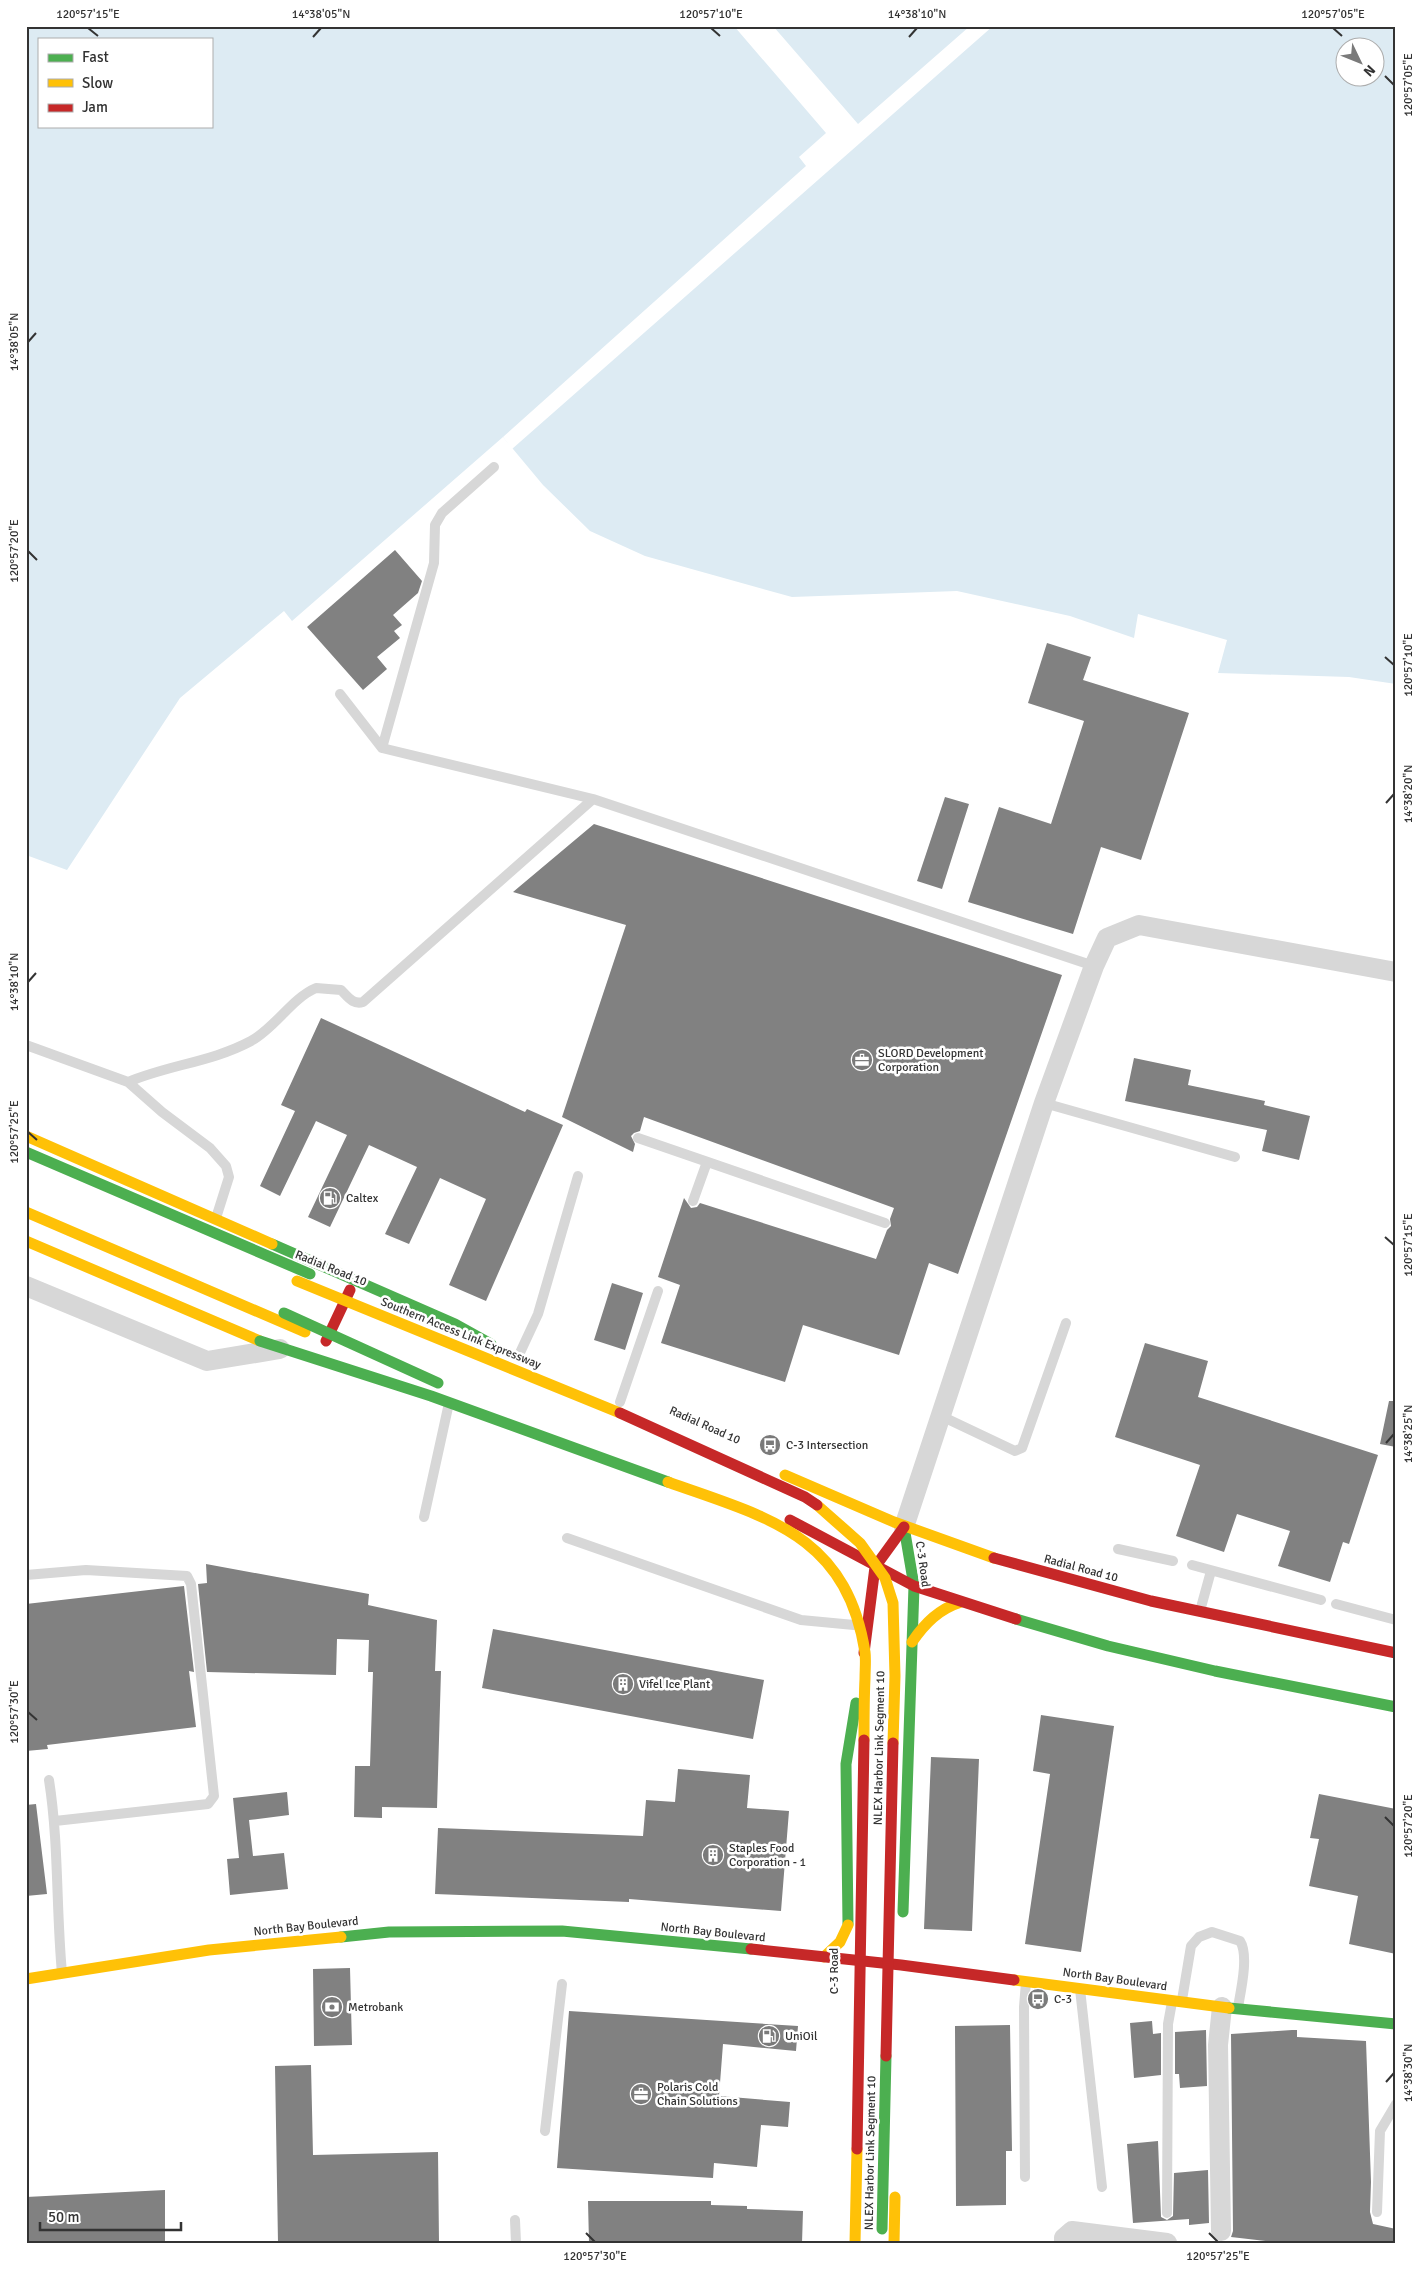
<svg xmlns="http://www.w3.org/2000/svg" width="1422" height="2269" font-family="Signika,sans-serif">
  <rect width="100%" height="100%" fill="#fff"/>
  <!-- water -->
  <path fill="#ddebf3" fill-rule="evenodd" d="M32,26h1364v658l-47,-7 -131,-4 9,-33 -89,-26 -4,24 -64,-22 -113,-25 -165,6 -147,-41 -55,-25 -47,-46 -40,-48 -211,184 -8,-10 -104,87 -113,172 -41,-15v-825zM39,39h172v87h-172zM1344,48h30v30h-30z"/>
  <!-- pier -->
  <path fill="#fff" d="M734,26h39l85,98 112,-98h23l-481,423 -9,-12 303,-271 -7,-9 27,-24z"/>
  <!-- building -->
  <path fill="#818181" d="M395,550l27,31 -4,12 -25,22 9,10 -8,6 6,7 -23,19 10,12 -24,21 -56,-63z
    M1047,643l44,14 -8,23 106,33 -48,147 -40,-13 -28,87 -105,-32 31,-95 52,17 33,-103 -56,-18z
    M945,797l24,7 -27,85 -25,-8z
    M594,824l468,151 -104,299 -29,-11 -30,92 -96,-30 -18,57 -124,-39 19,-58 -22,-8 26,-79 7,10 6,-1 3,-4 176,56 11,-29 4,-4 -1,-7 4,-11 -250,-91 -4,14 -6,2 -3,3 4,8 -2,8 -71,-35 64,-192 -113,-33z
    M321,1018l204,94 2,-3 36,16 -77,176 -37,-16 37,-86 -46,-21 -31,66 -24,-10 32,-67 -48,-22 -39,82 -22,-10 39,-82 -31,-14 -36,75 -20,-10 35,-75 -14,-6z
    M1134,1058l57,12 -3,15 77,16 -1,4 46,11 -11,44 -37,-9 5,-21 -142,-29z
    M612,1283l31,10 -18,57 -31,-10z
    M1145,1343l63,18 -10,36 180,58 -29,89 -6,-2 -13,40 -52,-16 12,-35 -53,-17 -13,38 -48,-16 24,-71 -85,-28z
    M1389,1401h7v46l-16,-3z
    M206,1564l163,30 -1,11 69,15 -2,51h6l-4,137 -55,-1v11l-28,-1 1,-51h15l3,-94h-5l1,-32 -32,-1 -1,36 -129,-3 -9,-88 9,-1z
    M184,1586l10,86 -5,-1 7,56 -149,18 1,4 -22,2v-147z
    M493,1629l271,51 -11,59 -271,-51z
    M1041,1715l73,11 -33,226 -56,-8 25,-170 -17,-3z
    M931,1757l48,2 -7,172 -48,-2z
    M678,1769l72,6 -3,33 42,3 -8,100 -152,-12v3l-194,-8 3,-66 205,8 3,-36 29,2z
    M287,1792l2,23 -40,5 4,36 31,-3 4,36 -58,6 -3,-36 12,-1 -6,-60z
    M1319,1794l77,15v145l-47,-10 9,-48 -49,-10 10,-47 -9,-1z
    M36,1804l11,90 -21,2v-91z
    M350,1968l2,77 -38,1 -1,-77z
    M569,2011l229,15 -2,25 -73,-7 -4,52 71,6 -2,25 -27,-2 -4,42 -43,-4 -1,15 -156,-10z
    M1152,2021l1,13 8,-1v42l-27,3 -4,-55z
    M1010,2025l2,126h-6v54l-50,1 -1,-180z
    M1206,2030l1,56 -27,2 -1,-14h-4v-42z
    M1292,2030h5v7l69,4 5,141 -1,30 3,12 23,5v14h-114l-51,-6 2,-6 -2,-197z
    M311,2065l2,90 125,-3 1,91h-161l-3,-177z
    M1158,2141l3,76 6,3 6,-4 1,-43 34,-3 1,53 -20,2v-6l-56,4 -6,-79z
    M165,2190v53h-139v-46z
    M588,2201h123v4l36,1v3l56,2 -1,32h-213z"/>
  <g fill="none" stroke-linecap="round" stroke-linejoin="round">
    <!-- lane -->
    <path stroke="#d7d7d7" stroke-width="10" d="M382,748l52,-185 1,-38 7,-12 52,-46
      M593,799l501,167
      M26,1045l102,37c40,-17 84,-20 123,-41 24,-13 41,-43 65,-53l25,2c7,7 12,15 22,12l230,-203 -211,-51 -42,-54
      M128,1082l34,30 48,36 16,18 3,11 -13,41
      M1044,1103l191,54
      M638,1138l247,85
      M693,1201l14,-39
      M518,1357l20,-43 40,-138
      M620,1402l38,-111
      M939,1415l76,36 7,-3 44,-125
      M424,1517l25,-114
      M567,1538l234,82 53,5
      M1118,1549l55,12
      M1192,1565l129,35
      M26,1575l60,-5 101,6 4,8 23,212 -6,8 -153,17
      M1336,1604l60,16
      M1200,1611l11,-40
      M49,1780c10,64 7,129 13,193
      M1080,1989l22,198
      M1182,2000l9,-54 8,-9 13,-5 28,9c9,14 1,49 -2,66
      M545,2131l17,-147
      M1025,2177l-1,-170 2,-25
      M1377,2212l3,-81 16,-27
      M1167,2213l1,-189 4,-22
      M515,2220l1,23"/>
    <!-- street -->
    <path stroke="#d7d7d7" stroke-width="20" d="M26,1286l181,75 73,-12
      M904,1527l140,-424 50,-137 13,-28 32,-13 257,47
      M1221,2231l-3,-186 4,-38
      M1064,2243v-5l8,-7 95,12"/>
    <!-- fast -->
    <path stroke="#4caf50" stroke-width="11" d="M26,1152l284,122
      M1016,1619l92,27 107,25 181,36
      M903,1912l11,-326 -10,-59
      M848,1924l-2,-160 10,-61
      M341,1937l48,-5 173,-1 189,18
      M1229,2008l167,16"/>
    <!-- slow -->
    <path stroke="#ffc107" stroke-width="11" d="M26,1212l279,120
      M26,1241l234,100
      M785,1475l109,47 100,36
      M912,1642c13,-19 27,-33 49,-40
      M824,1957l16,-15 8,-17
      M26,1979l183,-29 132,-13
      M1014,1980l215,28
      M894,2243l1,-46"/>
    <!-- jam -->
    <path stroke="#c62828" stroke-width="11" d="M326,1341l24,-51
      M790,1520l124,66 102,33
      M994,1558l157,43 245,52
      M864,1653l11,-86 29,-40
      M751,1949l150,16 113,15"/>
    <!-- fast-bridge -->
    <path stroke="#4caf50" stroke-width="11" d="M272,1244l183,80 36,20
      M284,1313l154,70
      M260,1341l171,55 237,86
      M882,2229l4,-173"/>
    <!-- slow-bridge -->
    <path stroke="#ffc107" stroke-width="11" d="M26,1136l246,108
      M297,1281l323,132
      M668,1482c97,35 178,51 197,170 1,8 0,18 0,27 -1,20 -1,40 -1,61
      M817,1505l43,38 25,35 8,25 2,73 -2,67
      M855,2243l2,-94"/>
    <!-- jam-bridge -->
    <path stroke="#c62828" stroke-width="11" d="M620,1413l185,84 12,8
      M886,2056l7,-313
      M857,2149l7,-409"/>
  </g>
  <!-- ticks -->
  <path fill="none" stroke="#333" stroke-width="2" d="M88,28l10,8M711,28l9,8M1333,28l9,8M313,37l8,-9M909,37l8,-9M1385,76l9,9M28,342l8,-9M28,551l9,9M1385,657l9,8M1386,803l8,-9M28,982l8,-9M28,1132l9,8M1385,1237l9,8M1386,1443l8,-9M28,1712l9,8M1385,1817l9,9M1386,2082l8,-9M586,2233l9,9M1209,2233l9,9"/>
  <!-- icons -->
  <defs>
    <g id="office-disc" transform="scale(1.125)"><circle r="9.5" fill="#7a7a7a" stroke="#fff"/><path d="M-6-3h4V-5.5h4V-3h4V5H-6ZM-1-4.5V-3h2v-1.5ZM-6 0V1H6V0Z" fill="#fff"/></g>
    <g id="fuel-disc" transform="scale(1.125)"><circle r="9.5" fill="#7a7a7a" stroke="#fff"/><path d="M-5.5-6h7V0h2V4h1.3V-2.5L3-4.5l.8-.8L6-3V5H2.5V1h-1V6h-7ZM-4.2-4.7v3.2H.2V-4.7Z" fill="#fff"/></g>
    <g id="bus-disc" transform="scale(1.125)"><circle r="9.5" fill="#7a7a7a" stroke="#fff"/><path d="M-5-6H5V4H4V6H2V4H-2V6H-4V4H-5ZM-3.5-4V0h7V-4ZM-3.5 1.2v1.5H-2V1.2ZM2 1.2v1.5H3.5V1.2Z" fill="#fff"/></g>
    <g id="building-disc" transform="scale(1.125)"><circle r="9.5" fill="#7a7a7a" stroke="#fff"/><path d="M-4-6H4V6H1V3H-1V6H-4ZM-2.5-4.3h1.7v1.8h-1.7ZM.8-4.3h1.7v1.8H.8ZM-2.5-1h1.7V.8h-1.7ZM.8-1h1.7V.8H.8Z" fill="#fff"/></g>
    <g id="bank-disc" transform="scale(1.125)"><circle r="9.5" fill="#7a7a7a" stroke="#fff"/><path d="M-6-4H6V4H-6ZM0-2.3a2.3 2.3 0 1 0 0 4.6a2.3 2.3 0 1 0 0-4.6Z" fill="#fff"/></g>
  </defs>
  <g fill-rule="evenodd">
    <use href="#office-disc" x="862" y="1060"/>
    <use href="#fuel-disc" x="330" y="1198"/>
    <use href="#bus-disc" x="770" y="1445"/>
    <use href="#building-disc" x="623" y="1684"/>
    <use href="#building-disc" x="713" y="1855"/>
    <use href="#bus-disc" x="1038" y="1999"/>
    <use href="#bank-disc" x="332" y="2007"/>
    <use href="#fuel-disc" x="769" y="2036"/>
    <use href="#office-disc" x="641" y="2094"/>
  </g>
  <g text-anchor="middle" stroke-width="5" stroke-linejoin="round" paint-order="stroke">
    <!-- poi labels -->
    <g font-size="12" fill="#333" stroke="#fff" text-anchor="start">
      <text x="878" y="1057">SLORD Development<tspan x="878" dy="14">Corporation</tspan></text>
      <text x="346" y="1202">Caltex</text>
      <text x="786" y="1449">C-3 Intersection</text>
      <text x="639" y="1688">Vifel Ice Plant</text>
      <text x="729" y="1852">Staples Food<tspan x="729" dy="14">Corporation - 1</tspan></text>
      <text x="1054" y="2003">C-3</text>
      <text x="348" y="2011">Metrobank</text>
      <text x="785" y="2040">UniOil</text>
      <text x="657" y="2091">Polaris Cold<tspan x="657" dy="14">Chain Solutions</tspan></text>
    </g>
    <!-- street labels -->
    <g font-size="12" fill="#333" stroke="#fff">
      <text transform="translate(331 1268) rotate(22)" y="4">Radial Road 10</text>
      <text transform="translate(461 1333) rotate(22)" y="4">Southern Access Link Expressway</text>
      <text transform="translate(705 1425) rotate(24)" y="4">Radial Road 10</text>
      <text transform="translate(923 1564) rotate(82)" y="4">C-3 Road</text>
      <text transform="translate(1081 1568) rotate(15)" y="4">Radial Road 10</text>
      <text transform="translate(879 1748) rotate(-89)" y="4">NLEX Harbor Link Segment 10</text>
      <text transform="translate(306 1926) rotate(-6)" y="4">North Bay Boulevard</text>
      <text transform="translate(713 1932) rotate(6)" y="4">North Bay Boulevard</text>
      <text transform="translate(834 1971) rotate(-90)" y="4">C-3 Road</text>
      <text transform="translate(1115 1979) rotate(8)" y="4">North Bay Boulevard</text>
      <text transform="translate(870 2153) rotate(-89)" y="4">NLEX Harbor Link Segment 10</text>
    </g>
  </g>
  <!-- border -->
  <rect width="1422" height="2269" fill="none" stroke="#ffffff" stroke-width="55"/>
  <!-- legend -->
  <rect x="38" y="38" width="175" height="90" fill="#ffffff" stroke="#adadad"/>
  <rect x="48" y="54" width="25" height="8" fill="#4caf50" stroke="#adadad"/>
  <text x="82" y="62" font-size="15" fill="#333333">Fast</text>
  <rect x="48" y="79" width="25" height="8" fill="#ffc107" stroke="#adadad"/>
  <text x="82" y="88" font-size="15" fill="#333333">Slow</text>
  <rect x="48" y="104" width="25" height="8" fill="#c62828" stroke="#adadad"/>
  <text x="82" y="112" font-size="15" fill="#333333">Jam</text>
  <!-- north arrow -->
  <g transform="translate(1360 62) rotate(133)"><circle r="24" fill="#ffffff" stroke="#adadad"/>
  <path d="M0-4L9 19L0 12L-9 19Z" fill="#7a7a7a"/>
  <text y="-8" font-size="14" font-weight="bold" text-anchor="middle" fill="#333333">N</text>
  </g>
  <!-- scale -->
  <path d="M40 2222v8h141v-8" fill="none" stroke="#333333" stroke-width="2.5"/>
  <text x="48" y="2222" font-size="15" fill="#333333" stroke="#ffffff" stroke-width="4" paint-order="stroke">50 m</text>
  <rect x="28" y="28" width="1366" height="2214" fill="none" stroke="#333" stroke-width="2"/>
  <g font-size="12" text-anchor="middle" fill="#333">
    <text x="88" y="18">120°57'15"E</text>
    <text x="321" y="18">14°38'05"N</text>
    <text x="711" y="18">120°57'10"E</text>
    <text x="917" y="18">14°38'10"N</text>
    <text x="1333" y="18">120°57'05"E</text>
    <text transform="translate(1408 85) rotate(-90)" y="4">120°57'05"E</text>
    <text transform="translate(14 342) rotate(-90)" y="4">14°38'05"N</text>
    <text transform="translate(14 551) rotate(-90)" y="4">120°57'20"E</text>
    <text transform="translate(1408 665) rotate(-90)" y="4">120°57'10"E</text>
    <text transform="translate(1408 794) rotate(-90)" y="4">14°38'20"N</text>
    <text transform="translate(14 982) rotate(-90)" y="4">14°38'10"N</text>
    <text transform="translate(14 1132) rotate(-90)" y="4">120°57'25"E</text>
    <text transform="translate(1408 1245) rotate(-90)" y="4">120°57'15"E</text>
    <text transform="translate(1408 1434) rotate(-90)" y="4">14°38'25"N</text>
    <text transform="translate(14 1712) rotate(-90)" y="4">120°57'30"E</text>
    <text transform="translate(1408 1826) rotate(-90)" y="4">120°57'20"E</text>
    <text transform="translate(1408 2073) rotate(-90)" y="4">14°38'30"N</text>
    <text x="595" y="2260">120°57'30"E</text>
    <text x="1218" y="2260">120°57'25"E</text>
  </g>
</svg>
